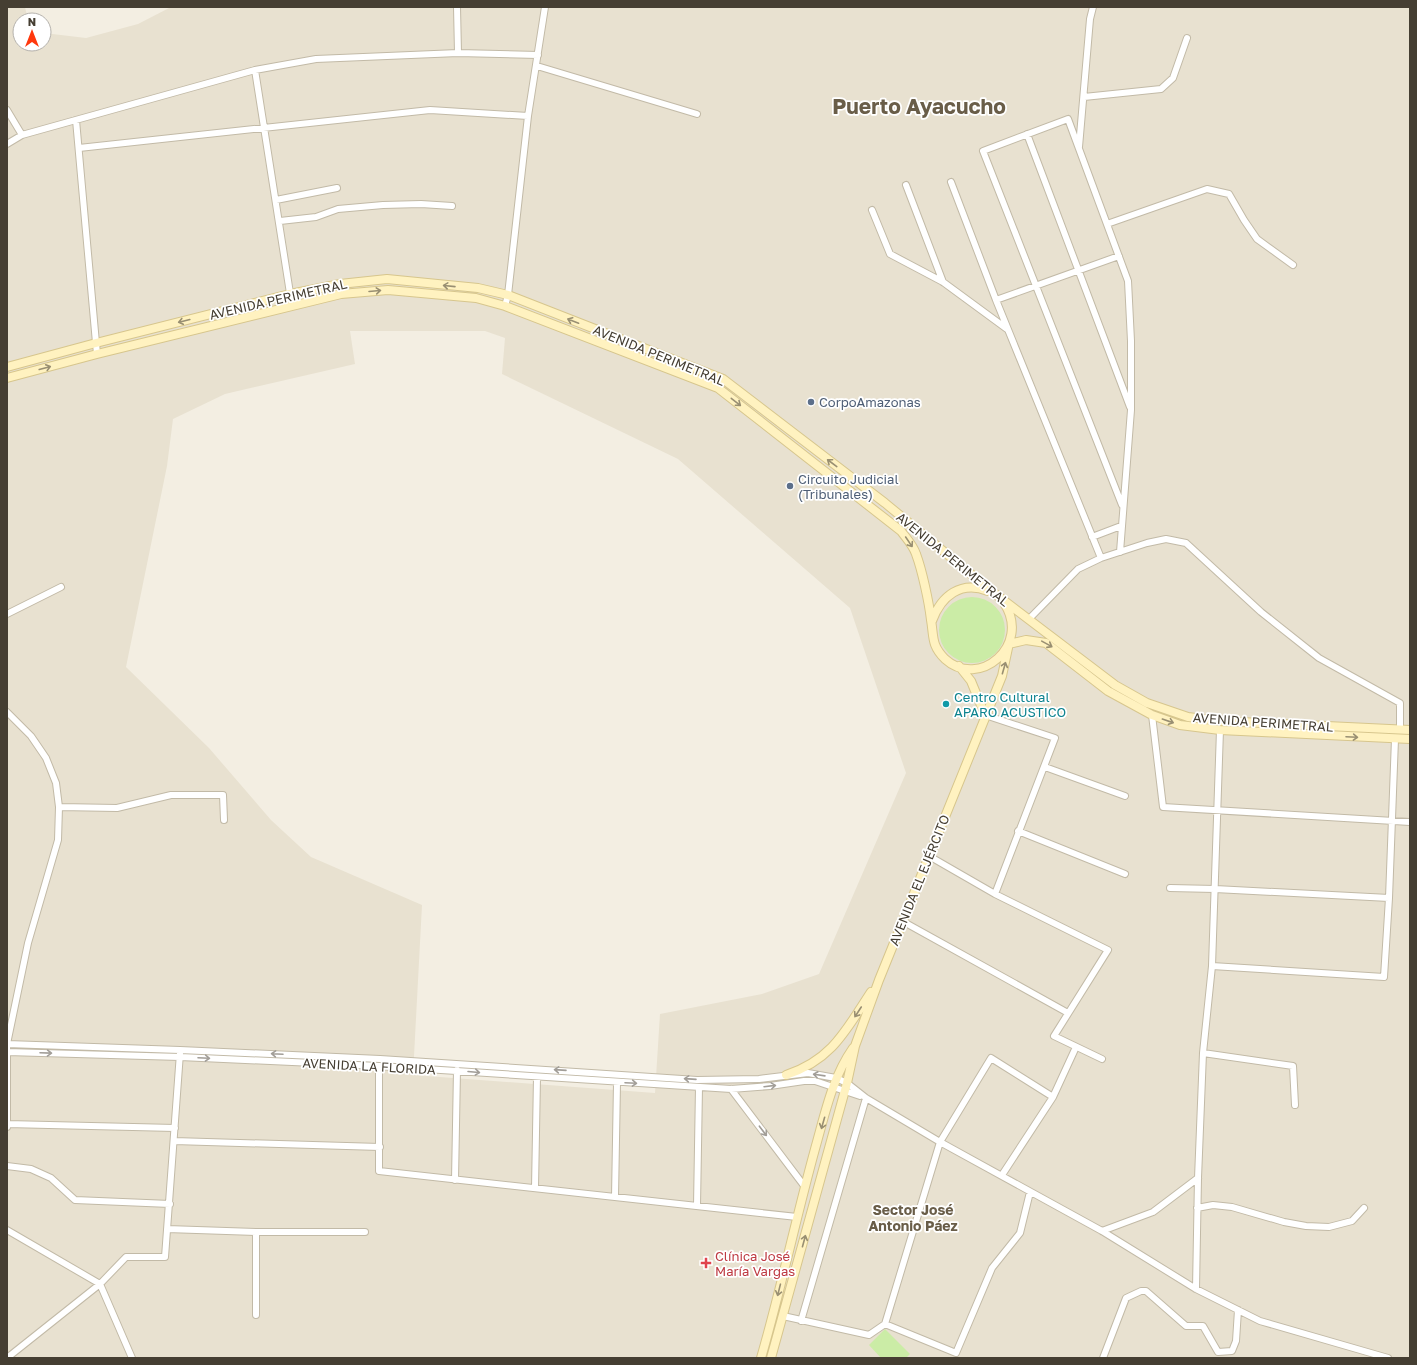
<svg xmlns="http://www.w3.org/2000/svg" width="1417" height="1365" font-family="'Golos Text',sans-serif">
  <rect width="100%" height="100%" fill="#f3eee2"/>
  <!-- residential -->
  <path fill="#e8e1d0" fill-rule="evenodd" d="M7,7h18l3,13h-8v24h24v-11l42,5 52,-14 33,-17h1239v1351h-1403zM350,331h135l20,7 -3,36 176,85 172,149 56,165 -87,201 -57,20 -102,20 -5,79 -242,-18 9,-170 -111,-48 -40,-37 -62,-72 -83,-81 41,-201 6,-47 52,-25 130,-30z"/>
  <!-- green -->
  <path fill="#cbeca6" d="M939 630a33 33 0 1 1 66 0a33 33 0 1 1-66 0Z
    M885,1329l25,25 -4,4h-25l-12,-13z"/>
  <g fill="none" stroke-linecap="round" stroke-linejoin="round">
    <!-- street casing -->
    <g stroke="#c2baa7" stroke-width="8">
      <path id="street" d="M457,7l1,46
        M537,66l160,48
        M255,70l37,236
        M1084,97l77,-8 12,-11 14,-40
        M7,110l15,25
        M76,120l21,234
        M1027,134l103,273
        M7,144l15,-9 233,-65 61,-11 142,-6 80,2
        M1079,147l11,-128 3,-12
        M79,148l351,-38 98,6
        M951,182l45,118 105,258
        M906,185l37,97
        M276,200l61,-12
        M872,210l18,44 53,28 64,47
        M280,221l36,-4 22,-8 45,-4 38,-1 31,2
        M1107,224l100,-35 22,5 15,26 13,19 36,26
        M996,300l123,-44
        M505,306l3,-11 20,-179 17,-109
        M1092,537l29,-11
        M1120,552l11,-142v-69l-3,-60 -60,-162 -85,32 139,354
        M7,614l54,-27
        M1029,619l49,-50 23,-11 46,-15 19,-4 20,4 75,69 58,46 81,45v26
        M7,712l24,24 15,22 10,25 3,24 -1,33 -30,103 -21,101v83
        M985,715l70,23 -60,156
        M1152,715l11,92 247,15
        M1045,767l80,29
        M59,807l58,1 54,-13h52l1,25
        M1018,831l107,43
        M929,856l66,38 113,56 -54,86 48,23
        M1170,888l45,1 174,9
        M902,921l166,92
        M1212,966l172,11 5,-79 6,-159
        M7,1044l173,6 200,9 317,21 62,-1 49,-6 28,5 11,5 19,15 74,44 162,89 94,58 64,32 128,37
        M7,1052l173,5 199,9 352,23 39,-3 34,-5h11l45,15
        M1203,1053l90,13 2,39
        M379,1066v105l418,46
        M731,1089l74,98
        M7,1124l168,4
        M174,1141l206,6
        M7,1166l24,3 20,9 24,22 95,4
        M1002,1175l51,-78 23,-50
        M455,1180l2,-110
        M535,1188l2,-111
        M615,1197l2,-114
        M697,1206l2,-119
        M1197,1208l16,-3 19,2 52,15 22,4 23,1 23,-6 12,-13
        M167,1229l89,3h109
        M7,1230l93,54 32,74
        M1102,1231l51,-19 45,-34
        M256,1232v83
        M1196,1289l2,-111 5,-125 9,-87 8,-236
        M783,1316l86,19 16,-11 55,-182 51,-84 62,39
        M801,1321l65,-223
        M885,1324l71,29 36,-85 28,-35 10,-41
        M7,1358l93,-74 26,-27h39l15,-204
        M1103,1358l23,-60 15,-7h5l40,35h17l15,26 14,-1 4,-10 2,-31"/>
    </g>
    <!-- secondary casing -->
    <g stroke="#d7c68d" stroke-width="10">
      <path id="secondary" d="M7,367l89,-24 194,-49 50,-10 47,-5 91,9 30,7 215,84 162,124 109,90 121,92 32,18 41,14 32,4 190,9
        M7,378l90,-24 244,-60 47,-4 88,8 29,8 213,82 183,143c5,7 12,14 15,23 6,16 13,48 15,66 3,17 0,25 14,39 34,31 87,-14 59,-56
        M932,621c9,-25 29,-41 56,-30
        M1009,644l17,-4 20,3 62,48 44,24 28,10 40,5 190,9
        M959,666l12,15 14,34
        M786,1075c46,-15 60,-45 85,-83
        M761,1358c20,-69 35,-140 54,-209 10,-35 17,-71 38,-101
        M771,1358l76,-275 8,-37 24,-66 123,-304 6,-28"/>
    </g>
    <!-- street -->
    <use href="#street" stroke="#fff" stroke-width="6"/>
    <!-- secondary -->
    <use href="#secondary" stroke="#fff2c0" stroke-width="8"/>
  </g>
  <!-- one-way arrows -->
  <defs><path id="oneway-shaft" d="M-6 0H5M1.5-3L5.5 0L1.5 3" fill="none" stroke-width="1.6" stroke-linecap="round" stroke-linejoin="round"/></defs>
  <g stroke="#998f72">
    <use href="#oneway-shaft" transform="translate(449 286) rotate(-174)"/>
    <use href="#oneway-shaft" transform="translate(375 291) rotate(-5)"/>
    <use href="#oneway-shaft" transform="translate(184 321) rotate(166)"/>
    <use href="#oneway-shaft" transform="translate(573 321) rotate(-159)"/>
    <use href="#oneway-shaft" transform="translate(45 368) rotate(-15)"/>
    <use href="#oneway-shaft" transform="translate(736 402) rotate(38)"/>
    <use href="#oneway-shaft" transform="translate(832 463) rotate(-143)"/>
    <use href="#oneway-shaft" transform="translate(909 542) rotate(56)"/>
    <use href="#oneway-shaft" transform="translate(1047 644) rotate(29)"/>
    <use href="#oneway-shaft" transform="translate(1004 668) rotate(-74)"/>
    <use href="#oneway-shaft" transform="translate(1168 721) rotate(19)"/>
    <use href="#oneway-shaft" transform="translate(1352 737) rotate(3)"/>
    <use href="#oneway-shaft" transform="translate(858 1012) rotate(123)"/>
    <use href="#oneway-shaft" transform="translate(823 1123) rotate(106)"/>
    <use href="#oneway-shaft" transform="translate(804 1241) rotate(-75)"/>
    <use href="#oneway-shaft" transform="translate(779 1290) rotate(104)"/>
  </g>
  <g stroke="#a29e98">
    <use href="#oneway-shaft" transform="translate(46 1053) rotate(2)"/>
    <use href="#oneway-shaft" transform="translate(277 1054) rotate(-177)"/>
    <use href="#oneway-shaft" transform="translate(204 1058) rotate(3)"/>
    <use href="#oneway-shaft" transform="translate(560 1070) rotate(-176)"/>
    <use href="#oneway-shaft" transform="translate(474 1072) rotate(5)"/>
    <use href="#oneway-shaft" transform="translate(819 1075) rotate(-172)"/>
    <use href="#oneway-shaft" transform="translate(690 1079) rotate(-176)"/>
    <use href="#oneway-shaft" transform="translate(631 1083) rotate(3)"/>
    <use href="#oneway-shaft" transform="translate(770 1086) rotate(-7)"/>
    <use href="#oneway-shaft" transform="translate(763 1131) rotate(53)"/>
  </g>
  <!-- markers -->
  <g fill="#5c6f8a" stroke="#fff" stroke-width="1.5">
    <circle cx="811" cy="402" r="4"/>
    <circle cx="790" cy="486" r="4"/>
  </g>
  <circle fill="#0f9aa8" stroke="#fff" stroke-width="1.5" cx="946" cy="704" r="4"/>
  <path fill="#e0444e" stroke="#fff" stroke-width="1.5" d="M704 1257h4v4h4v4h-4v4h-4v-4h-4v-4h4z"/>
  <g text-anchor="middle" stroke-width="3.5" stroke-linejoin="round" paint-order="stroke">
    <!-- street labels -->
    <g font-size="13" fill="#453e32" stroke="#fff">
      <text transform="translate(278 299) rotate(-13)" y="5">AVENIDA PERIMETRAL</text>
      <text transform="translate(659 355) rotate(22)" y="5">AVENIDA PERIMETRAL</text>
      <text transform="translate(953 559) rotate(39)" y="5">AVENIDA PERIMETRAL</text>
      <text transform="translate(1263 722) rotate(4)" y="5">AVENIDA PERIMETRAL</text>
      <text transform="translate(919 880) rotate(-68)" y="5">AVENIDA EL EJÉRCITO</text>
      <text transform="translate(369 1066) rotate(3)" y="5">AVENIDA LA FLORIDA</text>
    </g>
    <!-- service labels -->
    <g font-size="13" fill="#4e5e75" stroke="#fff" text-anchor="start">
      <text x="819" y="407">CorpoAmazonas</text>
      <text x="798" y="484">Circuito Judicial<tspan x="798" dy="15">(Tribunales)</tspan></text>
    </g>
    <!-- culture labels -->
    <g font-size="13" fill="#0d838f" stroke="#fff" text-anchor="start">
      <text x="954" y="702">Centro Cultural<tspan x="954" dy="15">APARO ACUSTICO</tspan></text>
    </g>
    <!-- health labels -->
    <g font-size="13" fill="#be3a42" stroke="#fff" text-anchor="start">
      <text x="715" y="1261">Clínica José<tspan x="715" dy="15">María Vargas</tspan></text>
    </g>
    <!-- neighbourhood labels -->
    <g font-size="14" font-weight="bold" fill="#695d48" stroke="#fff">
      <text x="913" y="1215">Sector José<tspan x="913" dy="16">Antonio Páez</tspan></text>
    </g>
    <!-- town labels -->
    <g font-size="21" font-weight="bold" fill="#695d48" stroke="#fff">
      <text x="919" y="114">Puerto Ayacucho</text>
    </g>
  </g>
  <!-- border -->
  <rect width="1417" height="1365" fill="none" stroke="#453e32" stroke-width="16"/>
  <!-- north arrow -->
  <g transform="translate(32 32)"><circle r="19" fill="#ffffff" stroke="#b5b2ad"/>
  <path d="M0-3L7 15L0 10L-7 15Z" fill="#ff380d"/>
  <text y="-6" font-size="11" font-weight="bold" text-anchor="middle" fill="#453e32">N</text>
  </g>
</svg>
